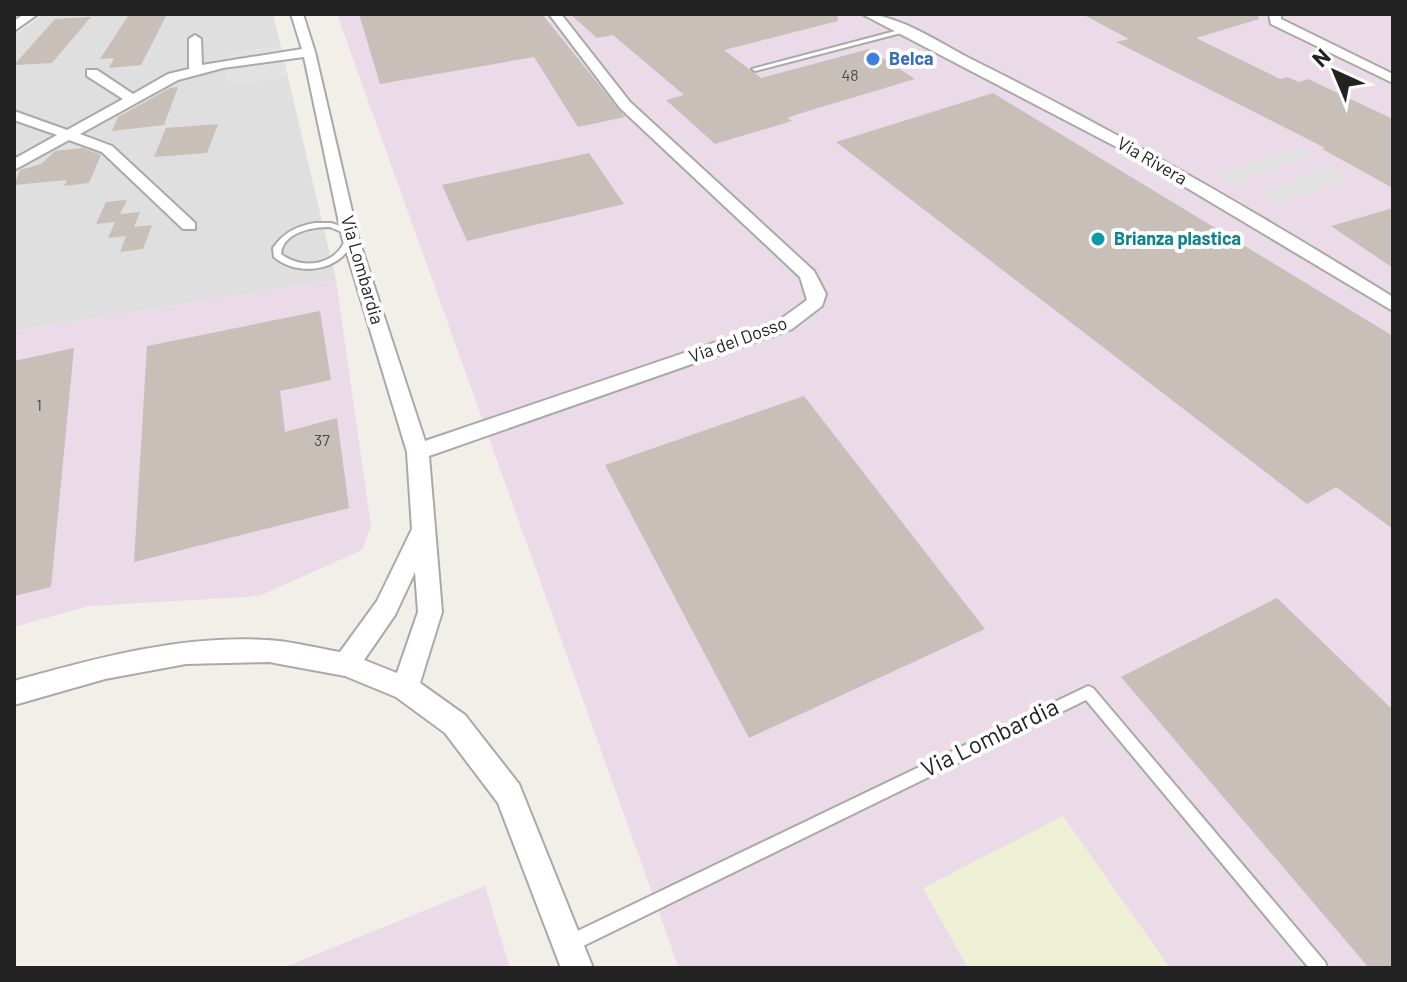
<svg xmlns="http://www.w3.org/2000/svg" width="1407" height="982" font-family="Barlow,sans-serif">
  <rect width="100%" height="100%" fill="#f2efe9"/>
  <!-- residential -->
  <path fill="#e0dfdf" d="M44,14h229l63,266 -322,51v-296z"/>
  <!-- industrial -->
  <path fill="#ebdbe8" d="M337,14h1056v954h-714z
    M336,280l35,246 -9,24 -103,46 -170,10 -75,21v-296z
    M485,886l25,82h-228z"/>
  <!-- farmland -->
  <path fill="#eef0d5" d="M1063,816l107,152h-202l-45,-80z"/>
  <!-- parking -->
  <path fill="#e2e2e2" d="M281,46l7,31 -63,9 2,-33z
    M1294,147l17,9 -79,28 -17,-10z
    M1328,166l20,11 -70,28 -20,-12z"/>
  <!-- building -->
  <path fill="#c7bfb8" d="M167,14l-26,51 -32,3 5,-10 -14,1 28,-43z
    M359,14h183l83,103 -47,10 -44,-70 -154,27z
    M570,14h267l1,7 -114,29 37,28 108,-29 46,30 -107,32 -21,7 5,3 -77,23 -49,-44 18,-5 -71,-60 -16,3z
    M1082,14h176l1,5 -63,19 84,41 7,-2 12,5 9,-3 85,40v69l-71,-39 3,-1 -209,-106 13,-3z
    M91,17l-39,46 -38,2 41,-46z
    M178,87l-14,38 -52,6 6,-14 52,-29z
    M993,93l400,243v193l-57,-42 -29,17 -471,-362z
    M218,124l-11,29 -53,4 12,-29z
    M83,148l18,7 -12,28 -25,3 3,-6 -53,5 6,-15 21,-6 14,-13z
    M589,153l35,51 -157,37 -25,-56z
    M127,200l-7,14 20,-2 -6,15 18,-2 -9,24 -23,3 6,-16 -18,2 7,-16 -19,2 10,-22z
    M1393,208v60l-62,-42z
    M320,311l11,69 -51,11 5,41 52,-14 12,90 -215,54 13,-216z
    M74,348l-23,239 -37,9v-235z
    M804,396l181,233 -236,109 -144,-273z
    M1277,598l116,112v258h-24l-248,-291z"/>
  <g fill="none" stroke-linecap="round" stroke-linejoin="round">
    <!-- service casing -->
    <g stroke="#a9a9a9" stroke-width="4">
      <path id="service" d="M903,29l2,1v2l-150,39 -3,-2z
        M315,223h16l19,6 4,8c-9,34 -55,41 -80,20l-1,-9c11,-16 24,-22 42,-25zM330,227l14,6 2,4c-8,28 -43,34 -65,17 2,-22 31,-27 49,-27z
        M1088,686l5,2 232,274 2,6h-18l-223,-268 -509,249 -6,2 -6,-2 -2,-6 2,-6z"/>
    </g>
    <!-- minor casing -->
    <g stroke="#a9a9a9" stroke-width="4">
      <path id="minor" d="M24,14h14l-24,17v-10z
        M291,14h12l12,38 43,185 67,204 353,-120 29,-21 -7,-23 -180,-169 -71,-94h12l69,88 184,169 12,23 -4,12 -30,23 -363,127 13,156 -22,71 45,32 54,69 74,184h-32l-63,-165 -53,-70 -49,-36 -51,-21 -76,-14 -83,2 -81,15 -91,26v-24c83,-23 166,-46 253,-41 24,1 49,8 73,12l37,-51 35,-72 -5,-77 -65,-215 -38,-180 -81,11 -45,12 -98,54 32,12 83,77v6h-12l-81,-77 -33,-12 -55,30v-11l43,-24 -43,-15v-9l53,19 56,-31 -36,-23v-6h10l36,24 35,-20 21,-5v-30l6,-4 6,4 1,26 100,-16zM415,572l3,40 -21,61 -33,-13 31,-45z
        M862,14c37,0 79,30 111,46 144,72 284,152 420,237v14l-263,-157z
        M1269,14h12v5l112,55v9l-122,-59z"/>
    </g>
    <!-- service -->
    <use href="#service" fill="#fff" fill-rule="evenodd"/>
    <!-- minor -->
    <use href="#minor" fill="#fff" fill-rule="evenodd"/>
  </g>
  <!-- markers -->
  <circle fill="#3f7fe0" stroke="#fff" stroke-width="3" cx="873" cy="59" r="8"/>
  <circle fill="#0f9aa8" stroke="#fff" stroke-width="3" cx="1098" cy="239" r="8"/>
  <g text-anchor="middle" stroke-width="8" stroke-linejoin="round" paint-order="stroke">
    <!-- number labels -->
    <g font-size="16" fill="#4b4948">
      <text x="850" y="81">48</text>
      <text x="39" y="411">1</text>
      <text x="322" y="446">37</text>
    </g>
    <!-- far-shop labels -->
    <g font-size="18" font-weight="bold" fill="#366cbe" stroke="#fff" text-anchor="start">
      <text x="889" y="65">Belca</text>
    </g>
    <!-- far-street labels -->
    <g font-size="18" fill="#222" stroke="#fff">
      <text transform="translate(1152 161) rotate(30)" y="6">Via Rivera</text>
      <text transform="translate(362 270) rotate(74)" y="6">Via Lombardia</text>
      <text transform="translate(738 340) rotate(-20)" y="6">Via del Dosso</text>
    </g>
    <!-- far-culture labels -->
    <g font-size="18" font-weight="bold" fill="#0d838f" stroke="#fff" text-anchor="start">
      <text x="1114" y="245">Brianza plastica</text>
    </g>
    <!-- near-street labels -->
    <g font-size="24" fill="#222" stroke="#fff">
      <text transform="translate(990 738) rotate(-26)" y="8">Via Lombardia</text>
    </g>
  </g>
  <!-- border -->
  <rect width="1407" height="982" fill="none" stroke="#222222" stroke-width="32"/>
  <!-- north arrow -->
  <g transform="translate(1335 72) rotate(316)" stroke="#ffffff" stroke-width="6" paint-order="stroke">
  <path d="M0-6L14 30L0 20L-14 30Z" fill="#222222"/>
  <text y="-12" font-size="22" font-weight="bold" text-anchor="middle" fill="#222222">N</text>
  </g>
</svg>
